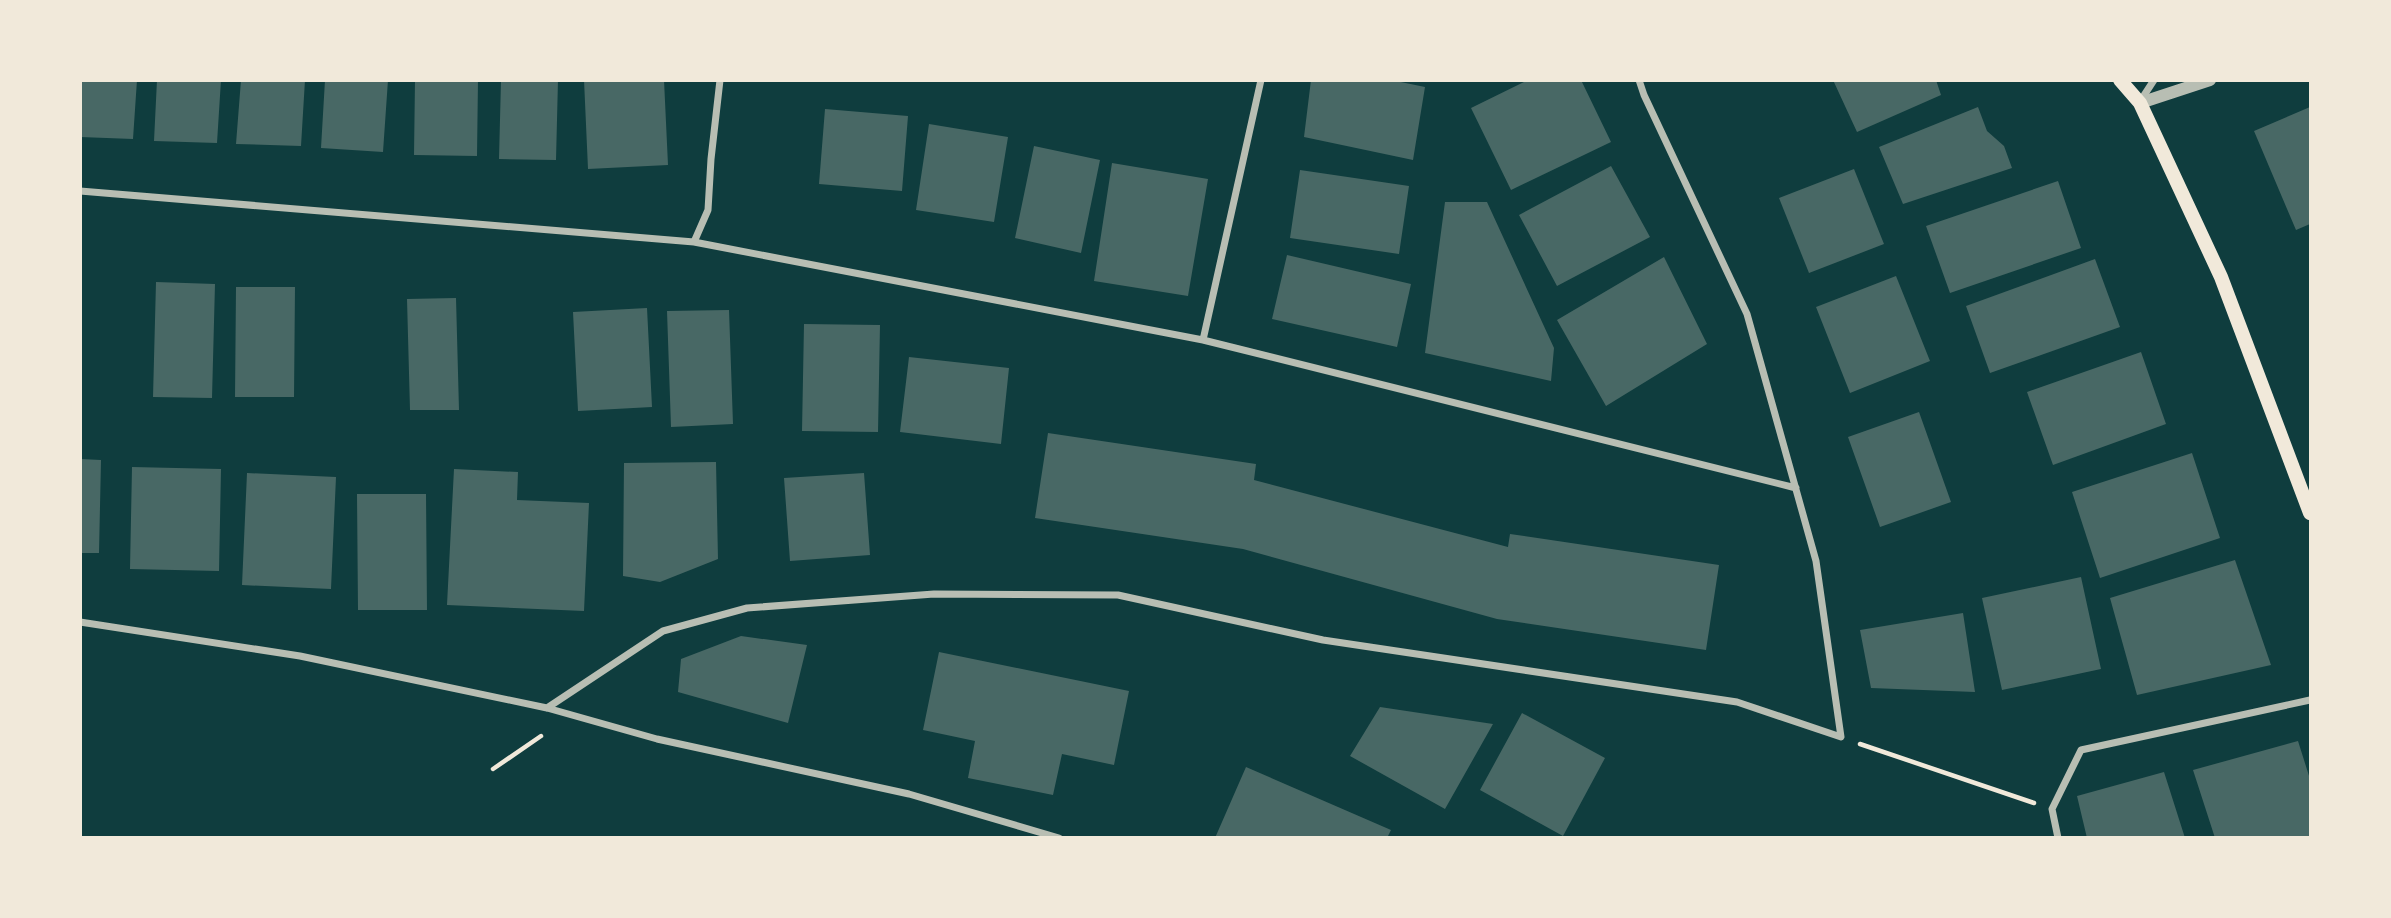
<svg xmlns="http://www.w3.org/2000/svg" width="2391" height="918" font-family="'Asap Condensed',sans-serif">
  <rect width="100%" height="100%" fill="#0f3d3e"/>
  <!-- building -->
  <path fill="#486865" d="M80,80h57l-4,59 -53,-2z
    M157,80h64l-4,63 -63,-2z
    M241,80h64l-4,66 -65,-2z
    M325,80h63l-5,72 -62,-4z
    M415,80h63l-1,76 -63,-1z
    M501,80h57l-2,80 -57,-1z
    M584,80h80l4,85 -80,4z
    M1311,80h80l34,7 -12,73 -109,-23z
    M1528,80h53l30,62 -100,48 -40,-82z
    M1833,80h103l5,15 -84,37z
    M1978,107l9,24 17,15 8,22 -109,36 -24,-57z
    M2310,107v117l-14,6 -42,-99z
    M825,109l83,7 -6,75 -83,-7z
    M929,124l79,13 -14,85 -78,-12z
    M1034,146l66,14 -19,93 -66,-15z
    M1112,163l96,16 -20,117 -94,-15z
    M1611,166l39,71 -93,49 -38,-71z
    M1854,169l30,75 -75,29 -30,-75z
    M1300,170l109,16 -10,68 -109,-16z
    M2058,181l23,67 -131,45 -24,-67z
    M1445,202h42l67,146 -3,33 -126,-28z
    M1287,255l124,29 -14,63 -125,-28z
    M1664,257l43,87 -101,62 -49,-86z
    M2095,259l25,68 -130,46 -24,-67z
    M1896,276l34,85 -80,32 -34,-86z
    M156,282l59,2 -3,114 -59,-1z
    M236,287h59l-1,110h-59z
    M456,298l3,112h-49l-3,-111z
    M647,308l5,99 -74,4 -5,-99z
    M729,310l4,114 -62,3 -4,-116z
    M804,324l76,1 -2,107 -76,-1z
    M2141,352l25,72 -113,41 -26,-73z
    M909,357l100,11 -8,76 -101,-12z
    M1919,412l32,90 -71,25 -32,-90z
    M1048,433l208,31 -2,16 254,67 2,-13 209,31 -13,85 -209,-31 -254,-70 -208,-31z
    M2192,453l28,85 -120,40 -28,-86z
    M80,459l21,1 -2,93h-19z
    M716,462l2,97 -58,23 -37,-6 1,-113z
    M132,467l89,2 -2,102 -89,-2z
    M454,469l64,3 -1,28 72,3 -5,108 -137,-6z
    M247,473l89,4 -5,112 -89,-4z
    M864,473l6,82 -80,6 -6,-83z
    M357,494h69l1,116h-69z
    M2235,560l36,105 -134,30 -27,-97z
    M2081,577l20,92 -99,21 -20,-92z
    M1963,613l12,79 -104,-4 -11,-58z
    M741,636l66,9 -19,78 -110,-31 3,-33z
    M939,652l190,39 -15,74 -52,-11 -9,41 -85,-17 7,-37 -52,-11z
    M1380,707l113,17 -48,85 -95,-53z
    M1522,713l83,45 -42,78 -83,-46z
    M2298,741l12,38v59h-95l-22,-68z
    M1246,767l145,63 -4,8h-172z
    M2164,772l21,66h-98l-10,-42z"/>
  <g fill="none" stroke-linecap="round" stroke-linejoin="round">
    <!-- path -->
    <path stroke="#f1e9da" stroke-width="4.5" d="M1860,744l174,59
      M493,769l48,-33"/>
    <!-- minor -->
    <path stroke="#b8beb3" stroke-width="7" d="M2141,100l13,-20
      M80,191l614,51 509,98 593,148
      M694,242l14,-32 3,-51 9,-79
      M1203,340l58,-260
      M80,622l220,34 247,52 110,31 252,55 150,44
      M547,708l116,-77 84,-23 187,-14 184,1 205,45 414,62 104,35 -25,-176 -69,-247 -103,-219 -5,-15
      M2058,838l-6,-29 29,-59 229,-50"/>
    <!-- tertiary -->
    <path stroke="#b8beb3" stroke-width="12" d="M2140,103l70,-23"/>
    <!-- secondary -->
    <path stroke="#f1e9da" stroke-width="14" d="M2120,80l20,23 81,174 89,236"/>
  </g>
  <!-- border -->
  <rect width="2391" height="918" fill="none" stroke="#f1e9da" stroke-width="164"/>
</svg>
